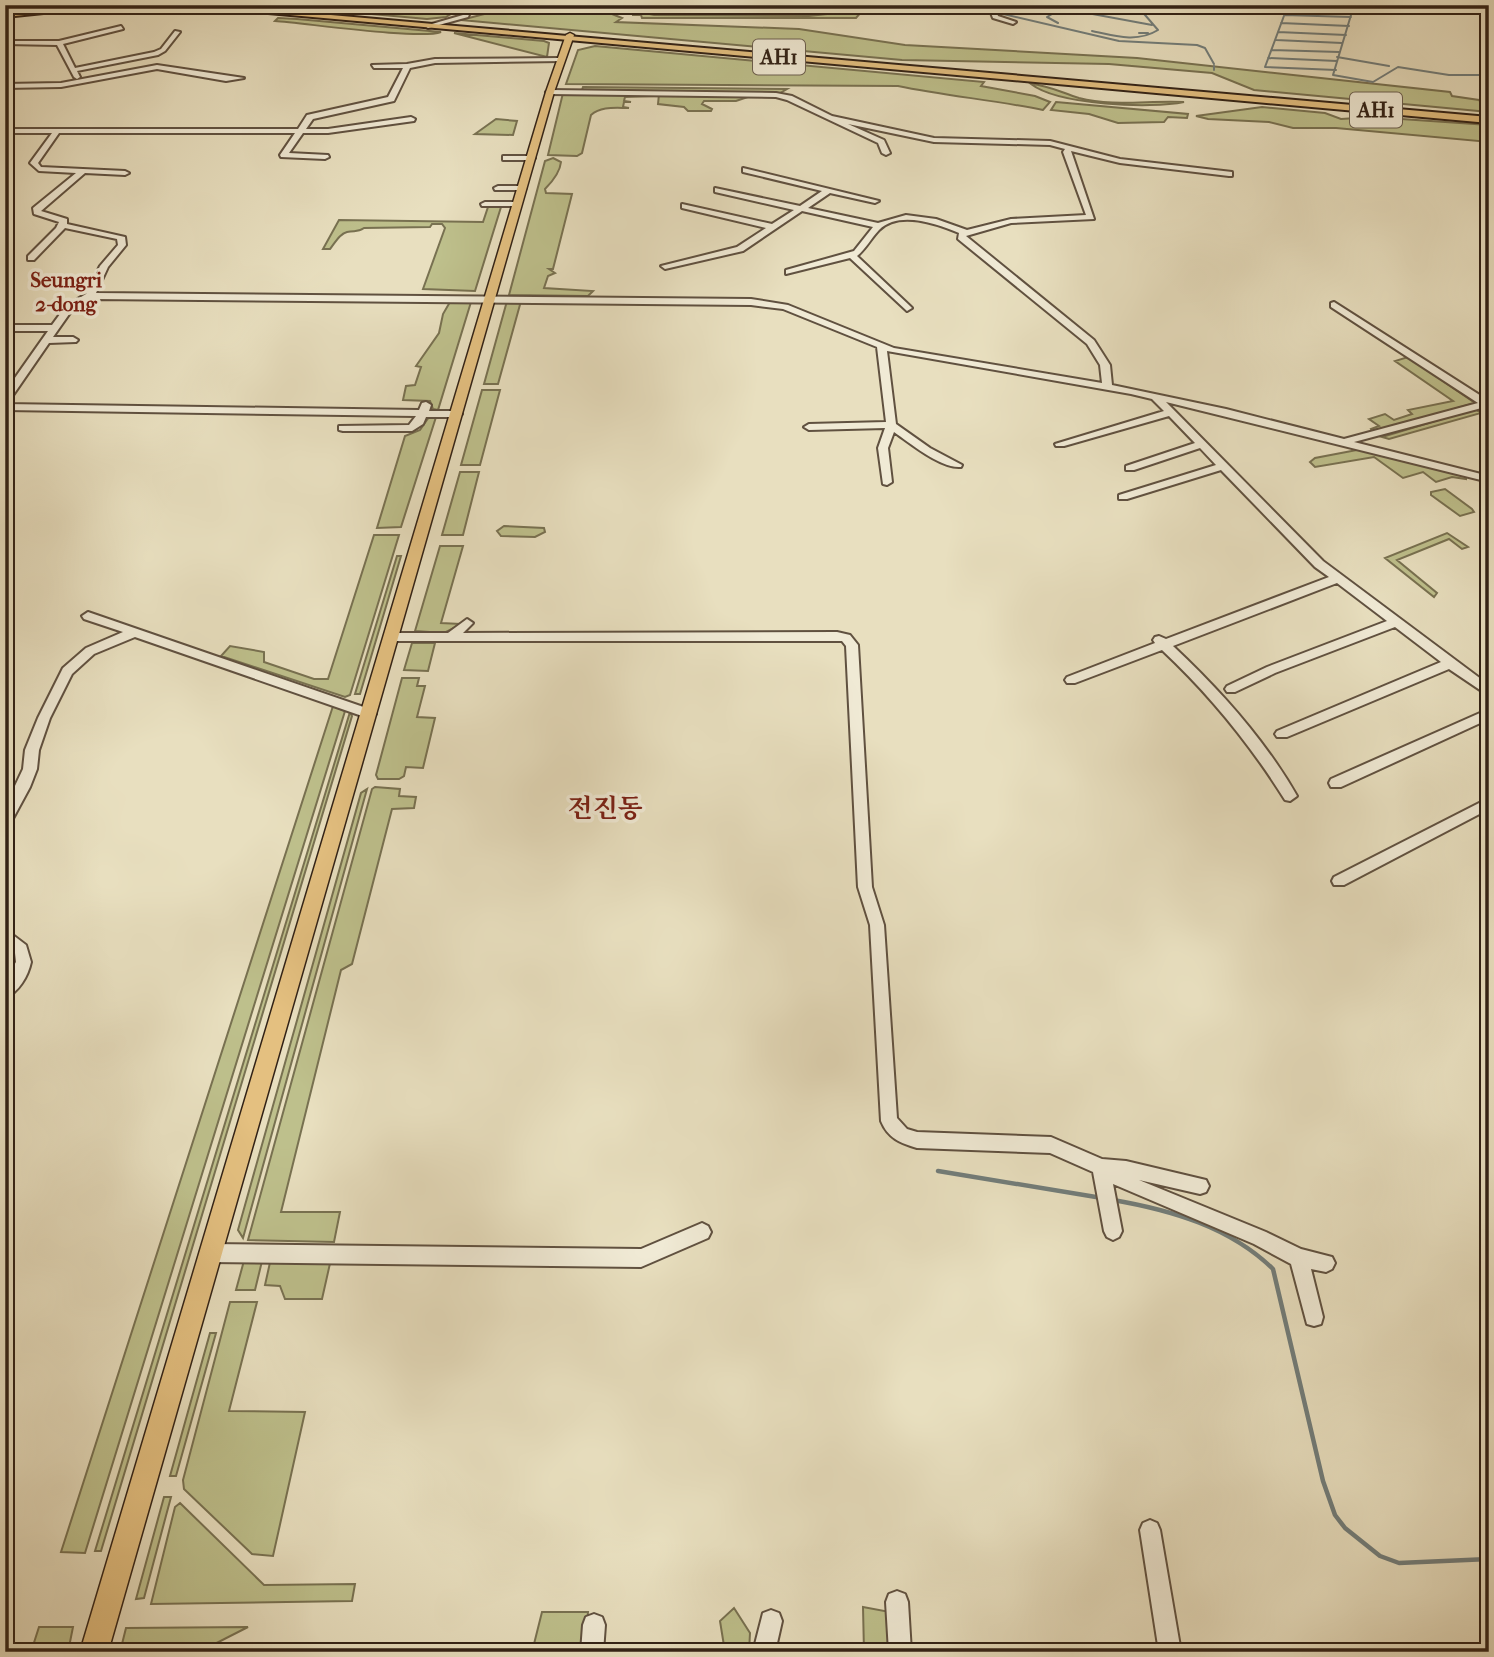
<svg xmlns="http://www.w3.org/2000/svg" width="1494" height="1657" font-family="'IM FELL French Canon','Noto Serif KR',serif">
  <rect width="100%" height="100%" fill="#e8dfbf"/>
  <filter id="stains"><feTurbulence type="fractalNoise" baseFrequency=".00286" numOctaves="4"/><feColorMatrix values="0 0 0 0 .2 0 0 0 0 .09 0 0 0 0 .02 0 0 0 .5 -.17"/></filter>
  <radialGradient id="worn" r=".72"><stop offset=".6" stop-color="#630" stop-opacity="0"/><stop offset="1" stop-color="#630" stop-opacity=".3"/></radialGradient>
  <!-- green -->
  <path fill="#bec08c" stroke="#787151" stroke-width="2" d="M271,5h185l6,2 -16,10 -19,2z
    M520,5h85l9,7h-7l15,6 -6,4 183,7 106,16 232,13 313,34 2,4 27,4 10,12 -235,-22 -42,-17 -103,-9 -207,-4 -441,-40z
    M626,5h12l2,7 14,3 155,1 27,-3 15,-8h8l4,5 -7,8h-214l-1,-3h-8v-5l-8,-2z
    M278,18l19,1 144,13c-21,8 -136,-9 -166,-11z
    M454,33l90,8 5,2 -2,14z
    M595,46l389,36 -3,4 54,10 15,6 -7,8c-49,-10 -97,-14 -145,-24l-332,-2 12,-34z
    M1031,84c17,1 31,9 48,14 34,9 71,2 105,4 -33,7 -126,3 -153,-18z
    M583,87l204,2 -7,4 -198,-3z
    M563,93l87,2 1,1 -26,1 -1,4 7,1h-7l-1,5 6,1c-14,0 -28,-2 -38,7l-9,38 -5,3 -29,-1z
    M659,94h75l11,4 -9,3h-32l-2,3 10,5 -1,2h-23l-4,-4 -26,-3z
    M1056,102l132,12 -1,4 -19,-1 -4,5 -46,1 -29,-9 -38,-4z
    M1262,107l63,6 16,6 31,-2 117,8v17l-153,-14h-43l-24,-6 -61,-3 -12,-3z
    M496,119l21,2 -4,14 -38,-1z
    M553,158l8,4c-1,11 -9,20 -16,27l1,4 26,1 -19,75h-4l6,4 -7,3 -4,12 49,3 -5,5 -79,-1 36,-134z
    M488,207h13l-26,84 -52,-2 22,-61 -3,-4h-10l-2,3 -66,1c-7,5 -9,2 -17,4 -8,2 -12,11 -17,17h-7l16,-29 144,2z
    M507,301h14l-23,83h-14z
    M450,302h21l-33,108 -5,-1 -3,-8 -27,-1 3,-14 9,-1 6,-18 -5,-1 23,-33 4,-19z
    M1408,357l67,46 -102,29 -2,-3 8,-3 -10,-7 16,-5 9,6 18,-6 -4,-4 45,-9 -58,-40z
    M482,390h18l-20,75h-19z
    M1475,409l6,4 -92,26 -7,-2z
    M429,417h7l-35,110 -24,1 28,-92 15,-6z
    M1362,449l104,25v5l-14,-2 -16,5 -13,-10 -20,6 -29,-21 -59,10 -5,-5 5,-4z
    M460,472h19l-16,63h-21z
    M1445,489l27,20 2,3 -14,4 -29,-21v-3z
    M504,526l40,2 1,4 -10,5 -34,-1 -4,-5z
    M1447,533l21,14 -6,2 -13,-10 -52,21 40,33 -3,4 -49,-39z
    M374,535h25l-49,160 -5,2 -124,-41 9,-10 34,6v10l50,17h14z
    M440,546h23l-22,77 21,1 -18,9 -29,-2z
    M397,556h4l-41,138h-5z
    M412,643h23l-7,28 -24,-1z
    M402,678h17l-2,8h8l-8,31 18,1 -12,50 -17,-1 -2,9 -5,3h-21l-2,-4z
    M333,706l12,5 -260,842 -24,-1z
    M350,712l2,4 -251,835h-6z
    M375,787l25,2 -1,7 17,1 -2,11 -22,1 -40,155 -11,6 -60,242h59l-6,30 -86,-2 124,-451z
    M367,789l-124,449 -5,-8 123,-437z
    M245,1257h18l-8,33h-19z
    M271,1258l60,1 -9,40h-37l-5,-13 -15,-1z
    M230,1302h27l-28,109 76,1 -32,144 -21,-2 -68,-65 -1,-9z
    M210,1333h6l-40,143h-6z
    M164,1497h7l-27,101 -8,1z
    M180,1503l84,82 91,-1 -3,17 -201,3 24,-97z
    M863,1607l27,5 2,40h-28z
    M734,1608l16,25 -1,19h-24l-5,-31z
    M542,1612h46l-4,40h-52z
    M39,1627h34l-5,25h-37z
    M248,1627l-49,25h-79l6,-24z"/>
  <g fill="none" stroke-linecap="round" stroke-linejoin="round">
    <!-- stream-far1 -->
    <path stroke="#727d7a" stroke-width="2" d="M1013,5l-14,8 120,28 78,4 8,3 9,16
      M1354,5l-21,70 40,7 25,-15 51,8h40
      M1288,7l66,2
      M1060,8l92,17
      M1088,11l6,-6
      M1284,15l67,2
      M1058,23l-11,-6 12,-7 2,-5
      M1281,23l68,3
      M1092,31c23,5 45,12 66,-1l-19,-22 9,-3
      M1278,32l68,3
      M1139,33h9
      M1276,40l66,3
      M1272,50l67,2
      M1337,57l52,9
      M1268,58l69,3
      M1214,66v4
      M1265,67l71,3
      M1265,67l23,-62"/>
    <!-- stream -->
    <path stroke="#727d7a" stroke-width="4.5" d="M938,1171l164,27
      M1113,1200c58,10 117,27 160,69l50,212 12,34 10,13 35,28 19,7 90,-4"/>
    <!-- minor casing -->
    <g stroke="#605140" stroke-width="4">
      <path id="minor" d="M255,5h7l2,3 -5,1z
        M467,5h6l-5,12 -40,11 -3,-2 38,-11z
        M988,5h6l4,11 18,6 -3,2 -20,-6z
        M121,26l2,3 -60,15 12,24 79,-16 7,-3 14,-18 5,1 -15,19 -7,4 -81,16 3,6 -3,2 -3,-2 -17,-32 -52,-1 3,-3h51z
        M560,58l2,3 -127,2 -25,5 -16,33 -81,18 -7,10h22l83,-12 4,2 -1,2 -86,12h-25l-14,20 39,2 1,2 -4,2 -44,-2 -1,-2 15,-22h-236l-21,30 3,4 84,4 4,2 -4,2 -40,-2 -44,38 26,8v5l58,13 1,8 -18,22 -12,26 655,6 37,6 106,43 208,35 -2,-18 -13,-21 -129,-105 1,-6c-22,-9 -60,-23 -80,-3 -8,8 -13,19 -22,26l53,50 2,2 -5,3 -57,-53 -64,16v-4l68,-19 19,-24 -71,-16 -59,40 -78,18 -4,-3 76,-19 29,-19 -84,-20v-4l90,20 22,-14 -79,-18v-4l85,18 22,-15 -79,-19v-4l136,33 -4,2 -45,-10 -22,15 70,15 28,-8 30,4 31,11 44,-11 75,-4 -23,-63 2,-3 -15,-4 -116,-3 -86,-18 36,16 6,13 -4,2 -4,-2 -4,-10 -91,-43 -11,-3 -226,-3 -4,-2 4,-2 226,3 16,3 40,20 102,22 116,3 70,18 112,13v4h-3l-109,-13 -49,-12 23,68 -83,4 -45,13 128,104 16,25 2,20 114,24 118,30 134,-36 -147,-96v-4l3,-1 155,99v5l-135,36 135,34v6l-323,-80 157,159 166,124v11l-40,-27 -162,68h-10l-2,-3 2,-3 164,-69 -46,-35 -120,46 -40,19h-8l-2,-3 2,-3 40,-19 120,-46 -50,-38 -164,63c47,44 92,94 124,150l-7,5 -5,-1c-35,-56 -75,-105 -123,-150l-87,33h-8l-2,-3 2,-3 88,-34 -2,-3 2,-3 4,-1 7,3 163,-62 -14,-10 -94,-97 -94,29h-8v-4l97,-30 -16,-17 -66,22h-8v-4l69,-23 -26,-27 -105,30h-8l-1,-2 109,-33 -12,-12 -21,-5 -244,-43 9,73 34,24 32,17 -1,2c-20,2 -51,-24 -67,-35l-6,16 4,34 -5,3 -4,-1 -5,-36 7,-20 -76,2 -5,-3 5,-3 77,-2 -9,-75 -94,-38 -32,-4 -659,-6 -20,11 -19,27h20l5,3 -2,2 -27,1 -40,58 -4,1v-10l43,-61h-43v-6h47l14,-19 20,-12 14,-28 18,-21 -1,-6 -52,-11 -31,32h-6v-4l28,-28 3,-6 -25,-8 -1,-6 43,-35 -37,-2 -9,-8 22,-30h-47v-4h293l9,-14 81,-18 15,-29h-29l-2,-3 35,-1 28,-5z
        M157,65l87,13 -18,3 -69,-12 -96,18 -56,1v-4l56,-1z
        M506,156h25l4,2 -4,2h-28v-4z
        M498,186h24l4,2 -4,2h-27l-1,-2z
        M485,202h32l4,2 -4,2h-35l-1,-2z
        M426,402l5,3 -2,6h28l5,3 -5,3h-31l-3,7 -11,7h-69l-4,-1v-4l70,-1 7,-9 -411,-6v-6l414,6 3,-7z
        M88,612l287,99 1,3 -6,5 -5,-2 -230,-80 -41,17 -22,20 -22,44 -11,32 -2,19 -7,18 -20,37 -5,1v-18l18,-38 2,-19 13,-32 25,-50 23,-20 37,-16 -39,-13 -2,-3z
        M467,619l6,4 -10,10 374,-1 13,3 8,10 14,242 12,38 13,193 10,11 10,3 134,5 51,22 24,2 80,19 3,6 -3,6 -6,2 -61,-14 127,52 35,17 31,8 3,6 -3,6 -6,3 -15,-3 12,48 -2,7 -7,2 -7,-2 -16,-60 -37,-20 -141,-60 9,47 -3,6 -6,3 -6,-3 -3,-6 -11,-59 -43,-19 -133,-5c-17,-5 -29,-10 -36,-27l-11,-196 -12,-38 -12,-241 -4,-5h-450l-6,-4 6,-4h56z
        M1489,709v10l-148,68h-10l-2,-4 2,-4z
        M1489,798v11l-145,76h-10l-2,-4 2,-4z
        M5,929l21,16 5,17c-3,14 -12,30 -26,36v-18l11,-18 -1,-9 -10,-9z
        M702,1223l6,3 3,6 -3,6 -67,29 -432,-5 -6,-3 -3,-6 3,-6 6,-3 432,5z
        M1150,1520l7,3 3,7 21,122h-22l-19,-122 3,-7z
        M897,1591l8,3 3,8 3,50h-22l-3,-50 3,-8z
        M771,1610l8,3 3,8 -7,31h-22l10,-39z
        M594,1614l8,3 3,8 -2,27h-22l2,-27 3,-8z"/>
    </g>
    <!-- major casing -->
    <g stroke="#322216" stroke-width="3">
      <path id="major" d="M570,33l4,2 -20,57 -446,1560h-28l466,-1560 20,-57z"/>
    </g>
    <!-- highway casing -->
    <g stroke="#322216" stroke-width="4">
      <path id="highway" d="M82,5h39l-116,12v-6z
        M180,5h36l1273,112v6z"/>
    </g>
    <!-- minor -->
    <use href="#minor" fill="#f0ead5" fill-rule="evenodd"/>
    <!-- major -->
    <use href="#major" fill="#e4c080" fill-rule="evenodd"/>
    <!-- highway -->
    <use href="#highway" fill="#e4c080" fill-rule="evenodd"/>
  </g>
  <g text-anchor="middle" stroke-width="7" stroke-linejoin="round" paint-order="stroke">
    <!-- shield labels -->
    <g fill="#f0ead5" stroke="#6b5e4f" stroke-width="2">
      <rect x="753" y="39.5" width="52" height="35" rx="5"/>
      <rect x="1350" y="92.5" width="52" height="35" rx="5"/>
    </g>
    <g font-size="21" font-weight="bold" fill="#322216">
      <text x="779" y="64">AH1</text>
      <text x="1376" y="117">AH1</text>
    </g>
    <!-- far-quarter labels -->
    <g font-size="21" font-weight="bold" fill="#7a1f14" stroke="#f0ead5">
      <text x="66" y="287">Seungri<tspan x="66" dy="24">2-dong</tspan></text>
    </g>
    <!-- quarter labels -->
    <g font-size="26" font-weight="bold" fill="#7a1f14" stroke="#f0ead5">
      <text x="605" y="817">전진동</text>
    </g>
  </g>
  <!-- margin -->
  <rect width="1494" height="1657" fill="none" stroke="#e8dfbf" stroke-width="28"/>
  <rect x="7" y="7" width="1480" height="1643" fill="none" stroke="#322216" stroke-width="3.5"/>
  <rect x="14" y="14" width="1466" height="1629" fill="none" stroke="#322216" stroke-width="2"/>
  <rect width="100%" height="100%" filter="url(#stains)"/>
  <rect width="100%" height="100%" fill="url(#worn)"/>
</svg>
